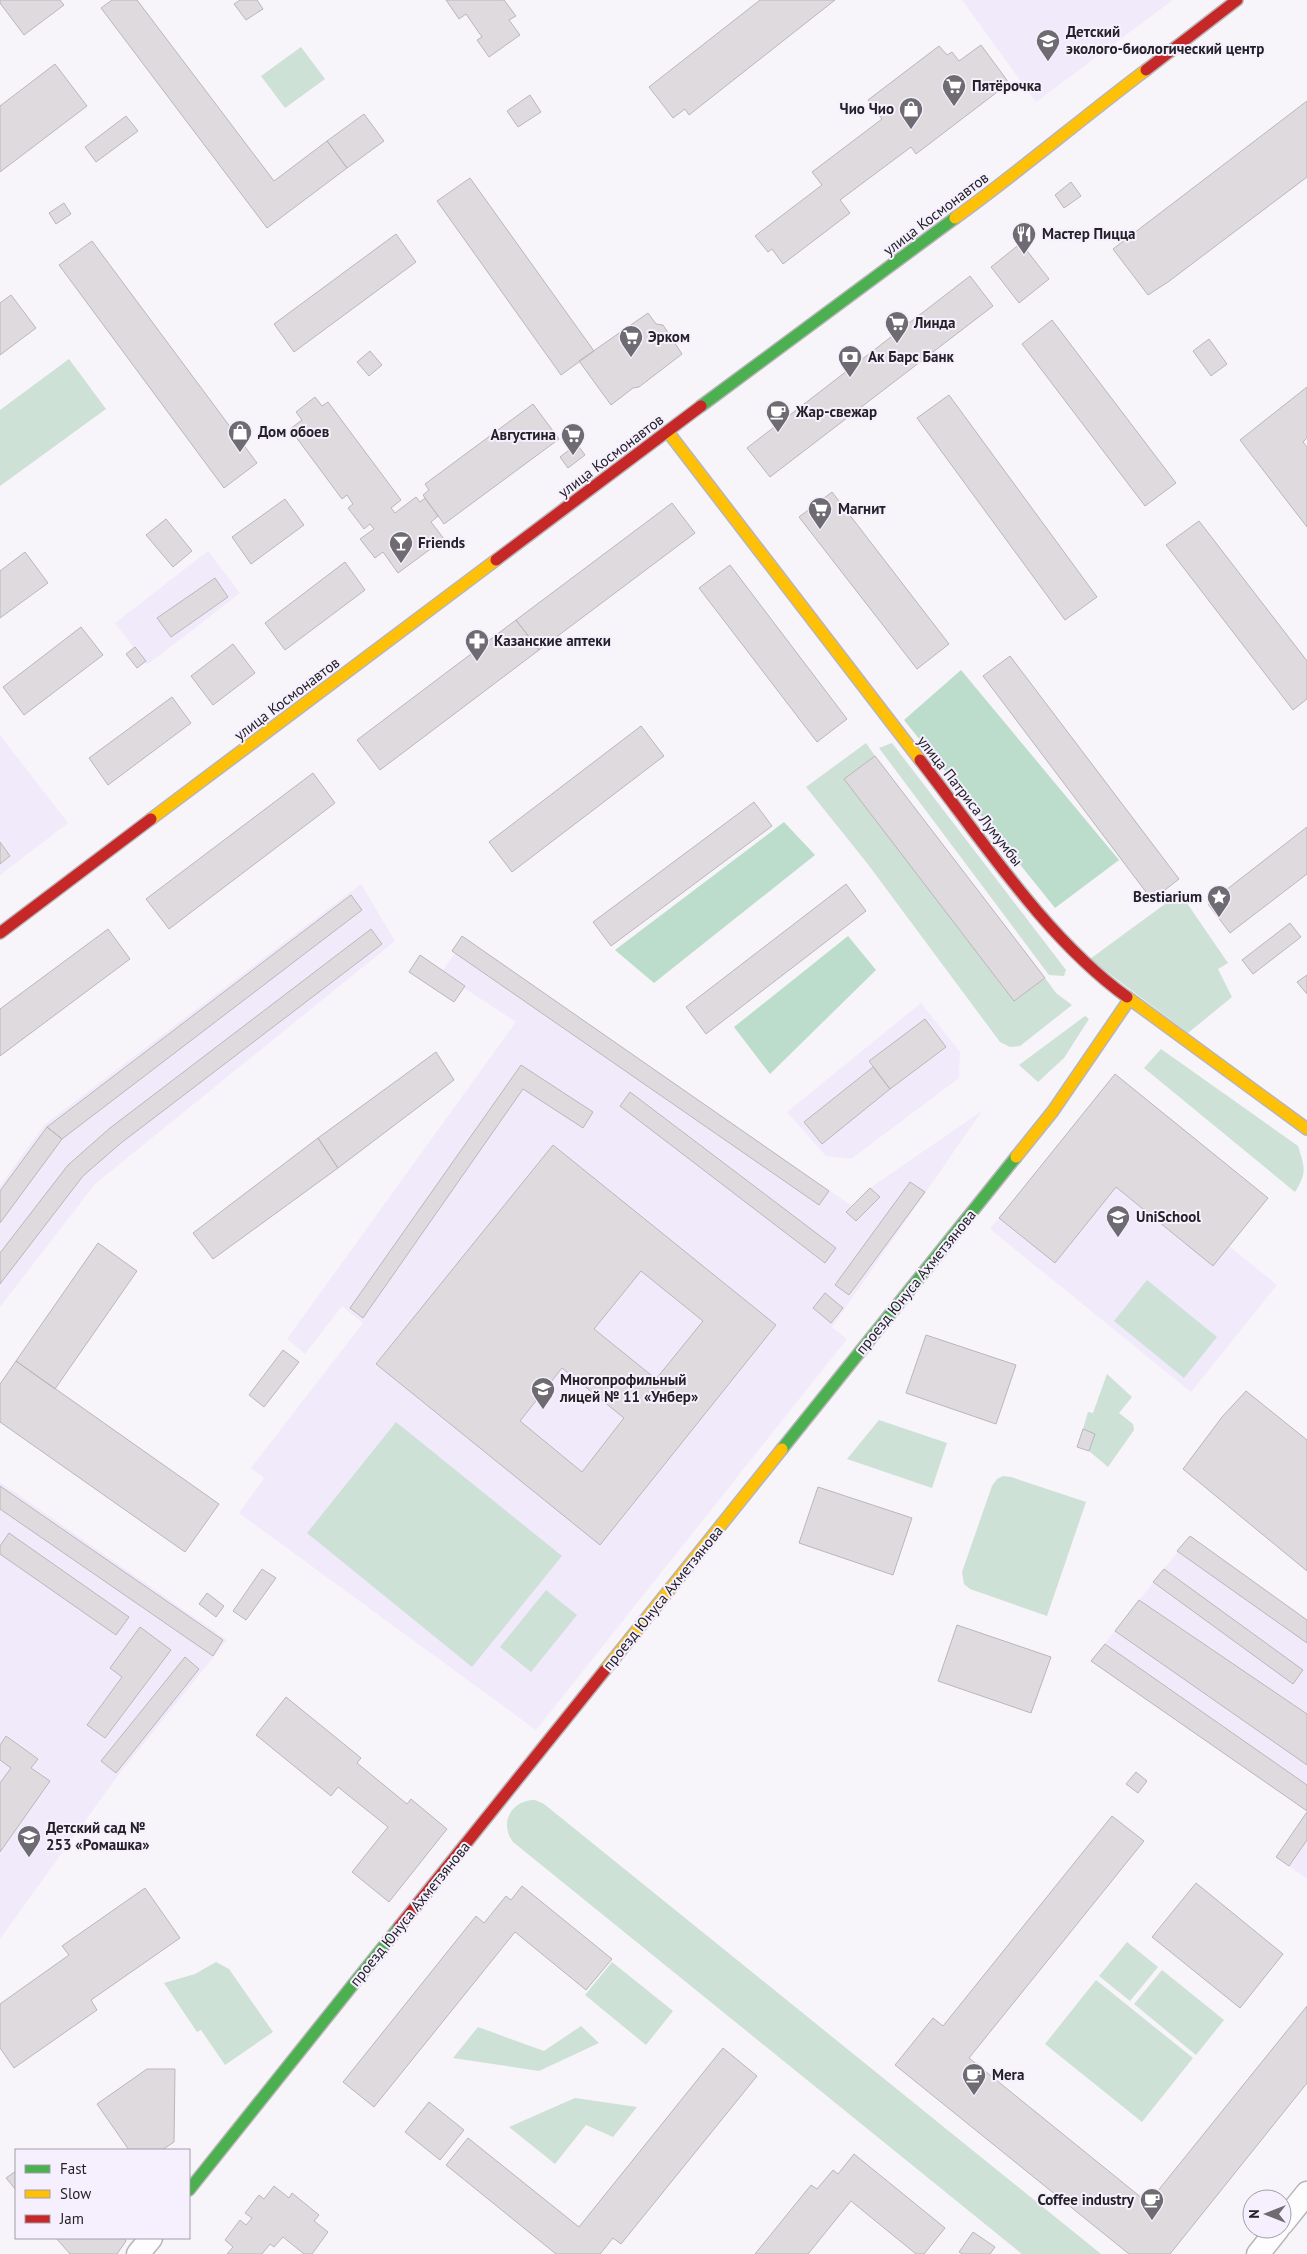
<svg xmlns="http://www.w3.org/2000/svg" width="1307" height="2254" font-family="'PT Sans',sans-serif">
  <rect width="100%" height="100%" fill="#f7f4fa"/>
  <!-- built -->
  <path fill="#f1eafa" d="M962,0h211l-137,102z
    M208,551l32,42 -93,72 -32,-42z
    M0,735l68,88 -68,52z
    M361,884l34,57 -300,243 -95,123v-121l44,-61z
    M462,936l390,270 18,-18 112,-77 -150,216 15,12 -311,391 -297,-217 25,-35 -13,-10 112,-145 -21,-17 -37,48 -18,-15 229,-317 -52,-34 -10,14 -45,-30 11,-17 23,15 12,-17z
    M921,1003l39,49 -1,26 -108,81 -25,-3 -39,-44z
    M1115,1074l153,124 -39,48 48,39 -86,107 -201,-163z
    M0,1482l227,158 -111,138 -116,161z
    M1190,1536l117,84v191l-216,-150z
    M1307,1812v67l-31,-22z"/>
  <!-- green -->
  <path fill="#cde1d6" d="M301,47l24,32 -40,29 -24,-32z
    M69,359l37,50 -106,77v-76z
    M866,743l9,13 -30,23 169,222 31,-23 11,15 16,12 -52,41 -10,1 -10,-5 -133,-179 -61,-76z
    M892,743l174,227 -2,6 -15,-1 -170,-227z
    M1180,893l48,70 -10,6 14,28 -44,36 -98,-74z
    M1085,1016l4,3 -25,39 -26,24 -19,-17z
    M1161,1049l137,97c7,22 9,27 -3,46l-151,-124z
    M1147,1280l70,57 -33,41 -70,-57z
    M1107,1374l25,23 -13,16 14,11 1,6 -26,37 -19,-16 5,-17 -11,-5 5,-17 5,1z
    M879,1420l68,23 -15,45 -85,-29z
    M396,1422l166,134 -90,111 -165,-134z
    M1003,1476l8,1 75,25 -39,114 -77,-27 -6,-5 -2,-12 30,-86 5,-7z
    M546,1590l31,25 -46,57 -31,-25z
    M535,1800l9,4 557,450h-79l-509,-412c-14,-19 -2,-42 22,-42z
    M1127,1942l31,25 -28,34 -31,-25z
    M216,1962l13,7 44,63 -48,33 -24,-35 -4,2 -33,-49 31,-9z
    M612,1962l61,49 -27,34 -61,-50z
    M1162,1970l62,50 -28,35 -62,-51z
    M1096,1980l97,78 -51,64 -97,-78z
    M581,2026l18,17 -60,28 -86,-13 25,-31 66,24z
    M575,2098l62,9 -24,30 -27,-12 -31,39 -46,-37z"/>
  <!-- forest -->
  <path fill="#bcddcb" d="M961,670l158,190 -64,48 -151,-188z
    M784,822l31,33 -161,128 -39,-33z
    M848,936l28,34 -106,104 -36,-47z"/>
  <!-- building -->
  <path fill="#dedade" stroke="#bab6bb" fill-rule="evenodd" d="M0,0h60l4,5 -40,30 -24,-32z
    M112,0h25l137,181 53,-40 20,27 -80,60 -166,-220z
    M240,0h17l6,9 -17,11 -12,-16z
    M446,0h58l12,16 -7,4 11,15 -31,22 -12,-17 5,-3 -16,-23 -7,5z
    M760,0h75l-146,115 -4,-6 -12,9 -24,-31z
    M981,45l28,38 -93,71 -5,-7 -71,53 10,13 -67,51 -11,-15 -4,3 -13,-16 67,-51 -10,-13 70,-53 -14,-19 71,-54 8,9 5,-3 7,9z
    M55,64l32,42 -87,66v-66z
    M530,95l11,17 -23,15 -11,-16z
    M1307,101v76l-139,105 -20,13 -35,-46z
    M364,114l20,27 -37,27 -20,-27z
    M126,116l12,15 -42,31 -11,-15z
    M470,178l124,173 -33,24 -124,-174z
    M1071,182l10,14 -17,12 -9,-13z
    M64,203l7,11 -15,10 -7,-11z
    M396,234l20,28 -122,90 -20,-28z
    M92,241l165,222 -33,25 -165,-223z
    M1021,243l28,36 -30,24 -28,-36z
    M970,276l23,30 -223,171 -23,-29z
    M11,295l25,33 -36,27v-52z
    M648,313l8,11 7,1 19,29 -43,33 -6,1 -22,17 -32,-44z
    M1052,320l124,163 -31,23 -123,-162z
    M1209,339l18,25 -16,12 -18,-25z
    M370,351l12,14 -13,11 -12,-14z
    M1307,387v51l-4,4 4,5v80l-67,-87z
    M949,395l148,202 -32,23 -148,-202z
    M315,397l7,9 6,-4 73,98 -10,8 4,5 21,-16 4,5 5,-4 13,18 -7,6 13,17 -46,34 -15,-21 -8,6 -15,-19 14,-10 -4,-5 -6,5 -16,-21 5,-4 -6,-9 -5,4 -52,-70 12,-9 -6,-8z
    M533,404l26,35 -115,85 -21,-29 6,-5 -4,-6z
    M577,444l8,11 -17,13 -8,-11z
    M832,492l117,152 -32,25 -118,-152z
    M285,499l19,26 -53,39 -19,-27z
    M672,503l23,30 -156,117 -23,-30z
    M166,519l26,32 -19,16 -27,-32z
    M1199,521l108,140v38l-14,11 -127,-165z
    M25,552l23,31 -48,35v-47z
    M345,562l20,28 -80,60 -20,-27z
    M730,565l117,154 -30,23 -118,-154z
    M215,578l13,19 -57,40 -14,-19z
    M516,620l23,30 -159,120 -23,-30z
    M81,627l22,28 -79,60 -21,-28z
    M233,644l22,29 -42,32 -22,-29z
    M135,647l11,14 -9,7 -11,-14z
    M1010,656l169,223 -27,21 -169,-224z
    M172,697l19,26 -83,62 -19,-27z
    M641,726l23,30 -152,116 -23,-30z
    M875,756l170,222 -31,23 -170,-222z
    M313,773l22,30 -166,126 -23,-30z
    M754,802l18,24 -161,120 -18,-24z
    M1307,827v47l-77,59 -22,-29z
    M0,842l10,14 -10,8z
    M846,884l20,27 -160,123 -20,-27z
    M351,895l11,15 -300,229 -15,-12z
    M1290,923l11,14 -48,37 -11,-14z
    M108,929l22,30 -130,97v-47z
    M371,929l11,15 -261,199 -38,33 -83,108v-31l68,-88 42,-37z
    M462,936l367,255 -10,14 -367,-254z
    M420,955l45,31 -11,16 -45,-30z
    M1307,975v19l-10,-12z
    M925,1019l21,28 -56,42 -21,-28z
    M436,1052l18,28 -116,88 -20,-30z
    M521,1065l72,47 -10,16 -60,-39 -160,229 -13,-10z
    M873,1067l17,22 -68,55 -18,-22z
    M1115,1074l153,124 -55,68 -97,-79 -61,76 -56,-45z
    M630,1092l206,156 -11,15 -205,-157z
    M47,1127l15,12 -62,84v-32z
    M318,1138l20,30 -125,91 -20,-26z
    M553,1145l223,180 -176,220 -224,-181zM641,1271l62,50 -47,58 -62,-50zM562,1368l62,50 -42,54 -62,-51z
    M910,1182l15,10 -76,103 -14,-10z
    M870,1188l10,9 -24,24 -10,-9z
    M98,1243l39,28 -82,118 -39,-28z
    M825,1293l18,15 -12,15 -18,-15z
    M926,1335l90,30 -20,59 -90,-31z
    M283,1350l16,12 -35,45 -15,-12z
    M16,1361l203,143 -34,48 -185,-130v-38z
    M1246,1391l61,49v131l-124,-102 39,-52z
    M1083,1429l12,5 -6,17 -12,-4z
    M0,1486l223,154 -10,16 -213,-147z
    M818,1487l94,31 -19,57 -94,-32z
    M9,1533l120,84 -13,18 -116,-81v-8z
    M1190,1536l117,84v23l-130,-92z
    M262,1569l14,9 -30,42 -13,-9z
    M1164,1569l139,101 -10,14 -140,-102z
    M207,1593l17,13 -8,11 -17,-13z
    M1139,1600l168,114v51l-192,-134z
    M957,1625l94,32 -20,56 -93,-32z
    M140,1627l31,23 -66,88 -18,-13 35,-48 -12,-9z
    M1105,1644l202,141v26l-216,-150z
    M185,1657l14,12 -83,104 -15,-12z
    M286,1697l75,61 -4,5 50,41 4,-5 36,30 -58,73 -37,-30 36,-45 -50,-40 -7,9 -75,-61z
    M6,1736l32,23 -7,9 19,13 -50,71v-69l11,-15 -11,-8v-15z
    M1136,1772l11,9 -9,12 -12,-9z
    M1307,1812v28l-18,26 -13,-9z
    M1112,1816l32,25 -175,217 179,145 159,-197v77l-137,171h-41l-234,-189 38,-47 10,8z
    M1196,1883l87,71 -43,54 -88,-71z
    M522,1886l90,73 -26,31 -71,-58 -141,175 -31,-25 133,-166 8,7 22,-27 5,4z
    M145,1888l35,50 -89,62 6,10 -83,58 -14,-20v-44l69,-49 -7,-9z
    M723,2048l34,28 -136,168 -8,-6 -13,16h-44l-110,-89 22,-27 111,89z
    M147,2069h28l-1,73 -12,8h-33l-32,-46z
    M429,2102l35,28 -24,30 -35,-28z
    M854,2154l91,74 -21,26h-8l-65,-53 -43,53h-53l56,-69 6,4 16,-19 5,4z
    M16,2171v19l-10,-12z
    M274,2186l15,12 3,-5 27,22 -5,6 14,11 -16,22h-8l-21,-17 -9,10 -4,-3 -8,10h-35l6,-7 -8,-7 15,-20 6,5 6,-7 -7,-5 14,-18 5,4z
    M973,2232l22,15 -5,7h-27l-4,-2z
    M56,2238h68l2,3 -9,13h-47z"/>
  <g fill="none" stroke-linecap="round" stroke-linejoin="round">
    <!-- street casing -->
    <g stroke="#b8b5ba" stroke-width="25">
      <path id="street" d="M1282,2224l25,-31
        M138,2254l13,-16
        M1258,2254l20,-25"/>
    </g>
    <!-- fast casing -->
    <g stroke="#b8b5ba" stroke-width="14">
      <path id="fast" d="M701,406l254,-188
        M782,1449l234,-292
        M189,2190l210,-263"/>
    </g>
    <!-- slow casing -->
    <g stroke="#b8b5ba" stroke-width="14">
      <path id="slow" d="M955,218c65,-47 126,-99 191,-148
        M668,432l252,328
        M151,819l345,-259
        M1127,997l180,132
        M1016,1157l37,-46 76,-111
        M605,1670l177,-221"/>
    </g>
    <!-- jam casing -->
    <g stroke="#b8b5ba" stroke-width="14">
      <path id="jam" d="M1146,70l91,-70
        M496,560l205,-154
        M920,760c61,78 126,179 207,237
        M0,933l151,-114
        M399,1927l206,-257"/>
    </g>
    <!-- street -->
    <use href="#street" stroke="#fefdfe" stroke-width="22"/>
    <!-- fast -->
    <use href="#fast" stroke="#4caf50" stroke-width="11"/>
    <!-- slow -->
    <use href="#slow" stroke="#ffc107" stroke-width="11"/>
    <!-- jam -->
    <use href="#jam" stroke="#c62828" stroke-width="11"/>
  </g>
  <!-- icons -->
  <defs>
    <g id="school-pin" transform="scale(1.25)"><path d="M0 17L-7.5 6A9.5 9.5 0 1 1 7.5 6Z" fill="#6e6c72" stroke="#f6f0fe"/><path d="M0-5L7-2L0 1L-7-2ZM-4 1L0 2.5L4 1V4Q0 6-4 4Z" fill="#fff"/></g>
    <g id="supermarket-pin" transform="scale(1.25)"><path d="M0 17L-7.5 6A9.5 9.5 0 1 1 7.5 6Z" fill="#6e6c72" stroke="#f6f0fe"/><path d="M-6-5.5h2.5l.6 2H6L4.5 2H-2.5L-4.4-4H-6ZM-1.5 3.2a1.3 1.3 0 1 0 .1 0ZM3 3.2a1.3 1.3 0 1 0 .1 0Z" fill="#fff"/></g>
    <g id="shop-pin" transform="scale(1.25)"><path d="M0 17L-7.5 6A9.5 9.5 0 1 1 7.5 6Z" fill="#6e6c72" stroke="#f6f0fe"/><path d="M-5-2.5h2.3a2.7 3.5 0 0 1 5.4 0H5L5.5 6h-11ZM-1.5-2.5h3a1.5 2.3 0 0 0-3 0Z" fill="#fff"/></g>
    <g id="restaurant-pin" transform="scale(1.25)"><path d="M0 17L-7.5 6A9.5 9.5 0 1 1 7.5 6Z" fill="#6e6c72" stroke="#f6f0fe"/><path d="M-5-6h1v4h1v-4h1v4h1v-4h1v5L-1.5 .5V6h-2V.5L-5-1ZM5-6V6H3V1.5H1.5Q1.5-4 5-6Z" fill="#fff"/></g>
    <g id="bank-pin" transform="scale(1.25)"><path d="M0 17L-7.5 6A9.5 9.5 0 1 1 7.5 6Z" fill="#6e6c72" stroke="#f6f0fe"/><path d="M-6-4H6V4H-6ZM0-2.3a2.3 2.3 0 1 0 0 4.6a2.3 2.3 0 1 0 0-4.6Z" fill="#fff"/></g>
    <g id="cafe-pin" transform="scale(1.25)"><path d="M0 17L-7.5 6A9.5 9.5 0 1 1 7.5 6Z" fill="#6e6c72" stroke="#f6f0fe"/><path d="M-5.5-4.5H6V0H3Q3 3.5 0 3.5H-2.5Q-5.5 3.5-5.5 0ZM3-3.2v2h1.7v-2ZM-6 4.5H4V6H-6Z" fill="#fff"/></g>
    <g id="bar-pin" transform="scale(1.25)"><path d="M0 17L-7.5 6A9.5 9.5 0 1 1 7.5 6Z" fill="#6e6c72" stroke="#f6f0fe"/><path d="M-6-5H6L.8 .8V4.5H3.5V6h-7V4.5H-.8V.8Z" fill="#fff"/></g>
    <g id="pharmacy-pin" transform="scale(1.25)"><path d="M0 17L-7.5 6A9.5 9.5 0 1 1 7.5 6Z" fill="#6e6c72" stroke="#f6f0fe"/><path d="M-2-6h4v4h4v4h-4v4h-4v-4h-4v-4h4Z" fill="#fff"/></g>
    <g id="sight-pin" transform="scale(1.25)"><path d="M0 17L-7.5 6A9.5 9.5 0 1 1 7.5 6Z" fill="#6e6c72" stroke="#f6f0fe"/><path d="M0-6L1.8-2.2L6-1.7L2.9 1.2L3.7 5.4L0 3.3L-3.7 5.4L-2.9 1.2L-6-1.7L-1.8-2.2Z" fill="#fff"/></g>
  </defs>
  <g fill-rule="evenodd">
    <use href="#school-pin" x="1048" y="41"/>
    <use href="#supermarket-pin" x="954" y="86"/>
    <use href="#shop-pin" x="911" y="109"/>
    <use href="#restaurant-pin" x="1024" y="234"/>
    <use href="#supermarket-pin" x="897" y="323"/>
    <use href="#supermarket-pin" x="631" y="337"/>
    <use href="#bank-pin" x="850" y="357"/>
    <use href="#cafe-pin" x="778" y="412"/>
    <use href="#shop-pin" x="240" y="432"/>
    <use href="#supermarket-pin" x="573" y="435"/>
    <use href="#supermarket-pin" x="820" y="509"/>
    <use href="#bar-pin" x="401" y="543"/>
    <use href="#pharmacy-pin" x="477" y="641"/>
    <use href="#sight-pin" x="1219" y="897"/>
    <use href="#school-pin" x="1118" y="1217"/>
    <use href="#school-pin" x="543" y="1389"/>
    <use href="#school-pin" x="29" y="1837"/>
    <use href="#cafe-pin" x="974" y="2075"/>
    <use href="#cafe-pin" x="1152" y="2200"/>
  </g>
  <g text-anchor="middle" stroke-width="4" stroke-linejoin="round" paint-order="stroke">
    <!-- poi labels -->
    <g font-size="15" font-weight="bold" fill="#242228" stroke="#f6f0fe" text-anchor="start">
      <text x="1066" y="37">Детский<tspan x="1066" dy="17">эколого-биологический центр</tspan></text>
      <text x="972" y="91">Пятёрочка</text>
      <text x="894" y="114" text-anchor="end">Чио Чио</text>
      <text x="1042" y="239">Мастер Пицца</text>
      <text x="914" y="328">Линда</text>
      <text x="648" y="342">Эрком</text>
      <text x="868" y="362">Ак Барс Банк</text>
      <text x="796" y="417">Жар-свежар</text>
      <text x="258" y="437">Дом обоев</text>
      <text x="556" y="440" text-anchor="end">Августина</text>
      <text x="838" y="514">Магнит</text>
      <text x="418" y="548">Friends</text>
      <text x="494" y="646">Казанские аптеки</text>
      <text x="1202" y="902" text-anchor="end">Bestiarium</text>
      <text x="1136" y="1222">UniSchool</text>
      <text x="560" y="1385">Многопрофильный<tspan x="560" dy="17">лицей № 11 «Унбер»</tspan></text>
      <text x="46" y="1833">Детский сад №<tspan x="46" dy="17">253 «Ромашка»</tspan></text>
      <text x="992" y="2080">Mera</text>
      <text x="1134" y="2205" text-anchor="end">Coffee industry</text>
    </g>
    <!-- street labels -->
    <g font-size="15" fill="#242228" stroke="#f6f0fe">
      <text transform="translate(936 214) rotate(-37)" y="5">улица Космонавтов</text>
      <text transform="translate(611 456) rotate(-37)" y="5">улица Космонавтов</text>
      <text transform="translate(287 699) rotate(-37)" y="5">улица Космонавтов</text>
      <text transform="translate(970 801) rotate(52)" y="5">улица Патриса Лумумбы</text>
      <text transform="translate(916 1282) rotate(-51)" y="5">проезд Юнуса Ахметзянова</text>
      <text transform="translate(663 1598) rotate(-51)" y="5">проезд Юнуса Ахметзянова</text>
      <text transform="translate(410 1914) rotate(-51)" y="5">проезд Юнуса Ахметзянова</text>
    </g>
  </g>
  <!-- legend -->
  <rect x="15" y="2149" width="175" height="90" fill="#f6f0fe" stroke="#a29ea8"/>
  <rect x="25" y="2165" width="25" height="8" fill="#4caf50" stroke="#a29ea8"/>
  <text x="60" y="2174" font-size="15" fill="#242228">Fast</text>
  <rect x="25" y="2190" width="25" height="8" fill="#ffc107" stroke="#a29ea8"/>
  <text x="60" y="2199" font-size="15" fill="#242228">Slow</text>
  <rect x="25" y="2215" width="25" height="8" fill="#c62828" stroke="#a29ea8"/>
  <text x="60" y="2224" font-size="15" fill="#242228">Jam</text>
  <!-- north arrow -->
  <g transform="translate(1267 2214) rotate(270)"><circle r="24" fill="#f6f0fe" stroke="#a29ea8"/>
  <path d="M0-4L9 19L0 12L-9 19Z" fill="#6e6c72"/>
  <text y="-8" font-size="14" font-weight="bold" text-anchor="middle" fill="#242228">N</text>
  </g>
</svg>
